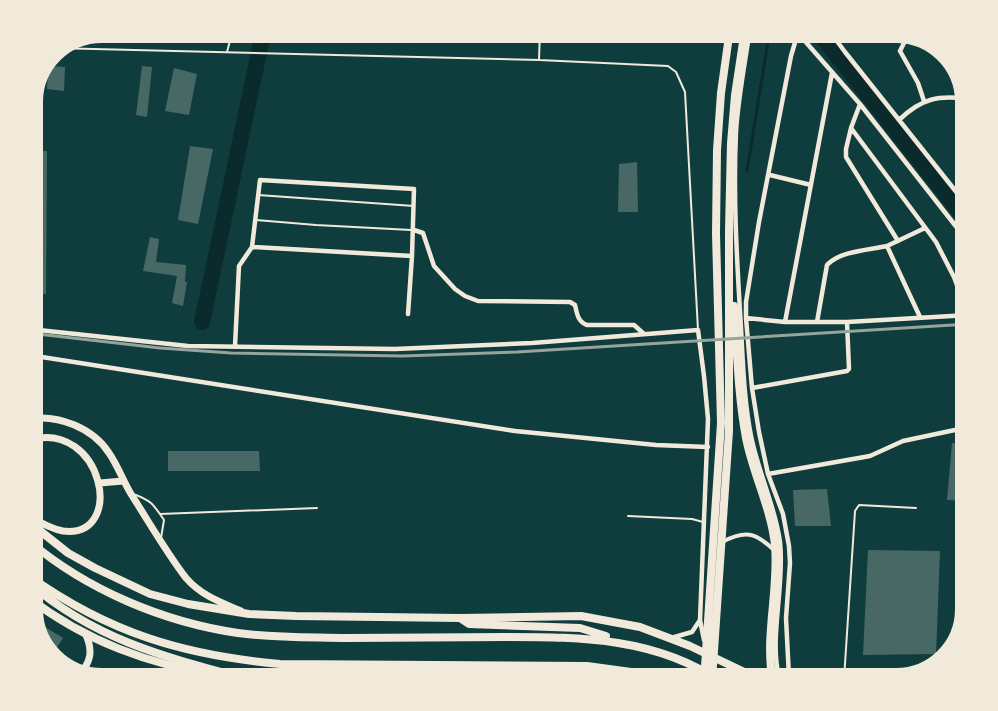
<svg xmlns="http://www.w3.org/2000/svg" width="998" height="711" font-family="'Nunito Sans',sans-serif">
  <rect width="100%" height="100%" fill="#0f3d3e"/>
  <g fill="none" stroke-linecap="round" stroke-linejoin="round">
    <!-- stream -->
    <path stroke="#0a2a2b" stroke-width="3" d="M747,171l23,-142"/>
    <!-- river -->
    <path stroke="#0a2a2b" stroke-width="16" d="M816,29l153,194
      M202,322l62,-293"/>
  </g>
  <!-- building -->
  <path fill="#486865" d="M48,66l17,1 -1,24 -17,-2z
    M142,66l10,1 -5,50 -11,-2z
    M174,68l23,6 -8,41 -24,-4z
    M190,146l23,3 -15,75 -20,-4z
    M29,151h18l-1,143 -17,-1z
    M637,162l1,50h-20l1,-48z
    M150,237l9,2 -3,23 30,3 -1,17h2l-4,24 -11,-3 5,-27 -34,-5z
    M952,443l17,3v55l-22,-1z
    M168,451h91l1,20h-92z
    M827,489l4,37h-36l-2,-36z
    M868,550l72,1 -4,103 -73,1z
    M32,619l31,19 -7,11 -6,-2 1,-4 -9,-5z"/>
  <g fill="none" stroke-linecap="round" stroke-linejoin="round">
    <!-- service -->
    <path stroke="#f1e9da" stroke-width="2" d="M53,48l486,12 129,6 8,6 9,20 13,238
      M227,52l6,-23
      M539,60l1,-31
      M258,195l156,11
      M256,220l60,5 95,5
      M133,494c18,6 21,11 31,26l-3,18
      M160,514l157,-6
      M628,516l64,3 11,3
      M844,679l11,-168 4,-6 57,3"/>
    <!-- pedestrian -->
    <path stroke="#f1e9da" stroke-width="4" d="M722,542c23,-12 33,-10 52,8"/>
    <!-- minor -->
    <path stroke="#f1e9da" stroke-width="4.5" d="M750,29c-5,34 -12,69 -14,103 -3,66 1,130 5,196 2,36 3,72 10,108 7,36 24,69 29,106 5,43 -11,96 -1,135
      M828,29l17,23 124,156
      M904,31l1,10 -5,10 18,32 6,18
      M797,32l63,72 109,139
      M860,104l-9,24 85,114 18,35 14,38
      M899,120c23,-22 39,-25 70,-21
      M851,128l-5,21v8l52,84
      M770,175l41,10
      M414,230l9,3 11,33 21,23 10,7 13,5 92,1 5,3c2,9 3,17 12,20h47l10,9
      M887,246l38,-18
      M252,247l160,9
      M746,318l39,4h62l122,-7
      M785,322l47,-249
      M817,322l10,-57c13,-14 41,-15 60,-19l33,71
      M29,329l159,17 207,3 137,-6 166,-13 6,46 4,43 -8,201 4,20
      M235,346l4,-80 13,-19 8,-67 154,9 -2,67 -4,58
      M29,355l486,76 141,14 52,2
      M752,388l95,-17 2,-2 -2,-47
      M768,474l102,-18 33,-15 66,-14
      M671,638l21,-6 8,-12
      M760,677l138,5
      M789,677l-3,-59 4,-55 -1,-17 -6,-32 -15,-40 -9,-42 -7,-44 -6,-70v-16l13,-80 32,-166 8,-27"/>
    <!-- secondary -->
    <path stroke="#f1e9da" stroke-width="7" d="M29,419c29,-5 64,9 80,34 9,13 14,28 22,41 18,28 35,58 55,84 16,18 34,24 55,33
      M100,483l23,-2
      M29,516c10,6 22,13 34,15 64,8 40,-112 -34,-91
      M79,675c12,-13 14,-24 7,-40"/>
    <!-- trunk -->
    <path stroke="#f1e9da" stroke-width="8" d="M29,522l39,31 27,15 55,26 38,10 61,10 47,2 164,2 121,-2 59,11 50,19 75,36
      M29,598c55,42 122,68 191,77
      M237,677l20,3 63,2
      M460,682h23"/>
    <!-- motorway -->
    <path stroke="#f1e9da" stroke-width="8" d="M734,306c3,44 4,89 12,132 7,36 25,70 29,107 4,46 -11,92 -2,137
      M29,541c58,49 134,81 209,92 37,5 73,4 109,5 54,0 107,-1 160,-1 75,0 150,1 214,45
      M29,576c80,57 154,79 251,88l307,2 44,6 31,10
      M29,583c66,56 132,73 214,95
      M460,618l9,6 111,4 26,8
      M712,680l17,-249v-201l2,-87 4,-48 10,-66
      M704,682l17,-259 -5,-189 1,-84 4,-57 9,-64"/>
    <!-- rail -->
    <path stroke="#97a49c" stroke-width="3" d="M29,333l131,15 71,5 172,3 114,-4 452,-28"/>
  </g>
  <!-- crop -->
  <path d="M0 0H998V711H0ZM102 39H896A63 63 0 0 1 959 102V609A63 63 0 0 1 896 672H102A63 63 0 0 1 39 609V102A63 63 0 0 1 102 39Z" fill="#f1e9da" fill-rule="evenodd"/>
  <path fill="none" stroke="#f1e9da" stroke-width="8" d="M102 39H896A63 63 0 0 1 959 102V609A63 63 0 0 1 896 672H102A63 63 0 0 1 39 609V102A63 63 0 0 1 102 39Z"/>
</svg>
